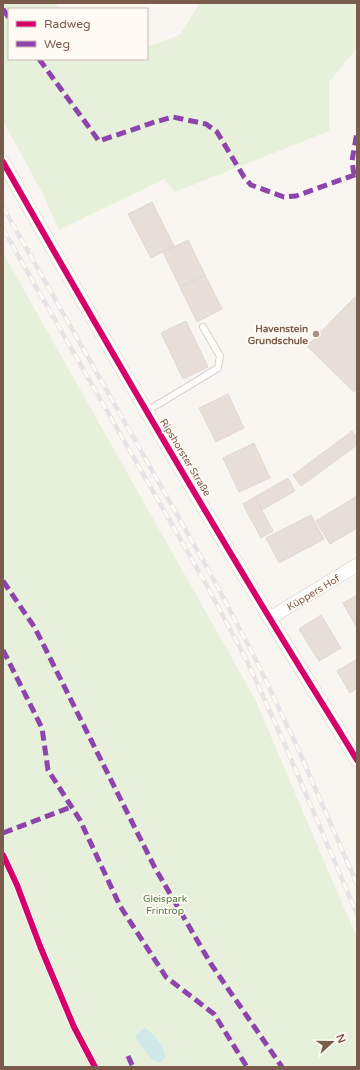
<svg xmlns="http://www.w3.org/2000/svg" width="360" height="1070" font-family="'Varela Round',sans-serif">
  <rect width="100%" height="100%" fill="#f9f5f0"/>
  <!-- green -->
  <path fill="#e7f0db" d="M3,3h52l7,6h-53v50h138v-12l33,-12 20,-32h157v45l-28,34v49l-154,61 -11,-13 -105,51 -16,-36 -40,-73z
    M3,253l252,446 86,202 16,36v130h-354z"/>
  <!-- water -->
  <path fill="#d0e8ea" d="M145,1028c7,3 21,21 20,28 0,2 -1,4 -3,5 -7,5 -13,-5 -17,-10 -4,-5 -9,-10 -9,-16l7,-6z"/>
  <!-- building -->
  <path fill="#e6ded7" stroke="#e2d8d2" d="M152,202l22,44 -23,12 -23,-44z
    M188,240l17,35 -25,12 -17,-35z
    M205,275l17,34 -25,13 -17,-35z
    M355,297l2,1v90l-3,4 -47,-46z
    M186,321l22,46 -25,12 -22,-46z
    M228,394l16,34 -28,14 -17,-34z
    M352,431l5,7v7l-56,41 -8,-11z
    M254,443l16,35 -31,14 -16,-34z
    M288,478l7,13 -33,19 -7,-13z
    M357,496v32l-27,16 -14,-23z
    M255,497l18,34 -12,7 -18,-34z
    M311,515l13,24 -45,24 -13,-25z
    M357,595v33l-14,-25z
    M321,615l20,33 -22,13 -20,-32z
    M357,659v29l-7,5 -13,-22z"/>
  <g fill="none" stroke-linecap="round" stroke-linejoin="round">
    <!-- lane casing -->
    <g stroke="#d7d1cb" stroke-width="8">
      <path id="lane" d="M147,411l71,-43 2,-12 -17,-29"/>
    </g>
    <!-- street casing -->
    <g stroke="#d7d1cb" stroke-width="14">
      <path id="street" d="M3,162c87,153 175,305 266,455 29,48 59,95 88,143
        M270,618l87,-53"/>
    </g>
    <!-- lane -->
    <use href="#lane" stroke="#fefefd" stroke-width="6"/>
    <!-- street -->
    <use href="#street" stroke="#fefefd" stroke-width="13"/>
    <!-- rail casing -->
    <g stroke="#e6e3e7" stroke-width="4.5">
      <path id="rail" d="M3,207l211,373 42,80 39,82 62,142
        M3,229l203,355 42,79 37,82 72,169"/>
    </g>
    <!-- rail -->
    <use href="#rail" stroke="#fffaf3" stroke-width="3" stroke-dasharray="9" stroke-linecap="butt"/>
    <!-- quiet -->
    <path stroke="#8e44ad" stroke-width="5" stroke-dasharray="10 5" stroke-linecap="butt" d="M3,9l6,9
      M39,59l60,82 56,-19 18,-5 33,7 11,8 27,45 7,8 33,12 12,-1 61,-22
      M354,175l-2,-14 5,-29
      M3,581l32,47 120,240 56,96 71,103
      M3,650l39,78 6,42 32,50 40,86 46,71 48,37 33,53
      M3,833l68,-26
      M128,1056l5,11"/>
    <!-- cycleway casing -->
    <g stroke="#fffaf3" stroke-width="8">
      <path id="cycleway" d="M3,162c87,153 175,305 266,455 29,48 59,95 88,143
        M3,855l14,30 23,61 34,81 21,40"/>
    </g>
    <!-- cycleway -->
    <use href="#cycleway" stroke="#d6006c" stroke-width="6"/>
  </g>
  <!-- markers -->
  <circle fill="#a69286" stroke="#fffaf3" stroke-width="1.5" cx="316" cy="334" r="4"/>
  <g text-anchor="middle" stroke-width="3.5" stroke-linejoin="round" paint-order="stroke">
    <!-- poi labels -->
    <g font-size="10" font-weight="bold" fill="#7a5c4d" stroke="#fffaf3" text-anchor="end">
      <text x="308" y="332">Havenstein<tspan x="308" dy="12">Grundschule</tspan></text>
    </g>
    <!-- street labels -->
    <g font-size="10" fill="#7a5c4d" stroke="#fffaf3">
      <text transform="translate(186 457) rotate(59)" y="4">Ripshorster Straße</text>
      <text transform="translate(313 592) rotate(-31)" y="4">Küppers Hof</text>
    </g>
    <!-- park labels -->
    <g font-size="10" fill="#537a41" stroke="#fffaf3">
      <text x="165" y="902">Gleispark<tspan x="165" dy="12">Frintrop</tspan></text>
    </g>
  </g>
  <!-- border -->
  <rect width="360" height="1070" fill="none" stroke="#7a5c4d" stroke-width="8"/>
  <!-- legend -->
  <rect x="8" y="8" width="140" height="52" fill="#fffaf3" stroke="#cabbb1"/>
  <rect x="16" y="21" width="20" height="6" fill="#d6006c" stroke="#cabbb1"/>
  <text x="44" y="28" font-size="12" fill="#7a5c4d">Radweg</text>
  <rect x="16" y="41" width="20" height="6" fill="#8e44ad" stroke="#cabbb1"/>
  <text x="44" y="48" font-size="12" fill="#7a5c4d">Weg</text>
  <!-- north arrow -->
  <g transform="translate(332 1042) rotate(69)" stroke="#fffaf3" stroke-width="3" paint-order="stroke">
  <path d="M0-3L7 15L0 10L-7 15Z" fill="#7a5c4d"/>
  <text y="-6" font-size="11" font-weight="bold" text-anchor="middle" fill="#7a5c4d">N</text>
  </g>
</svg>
